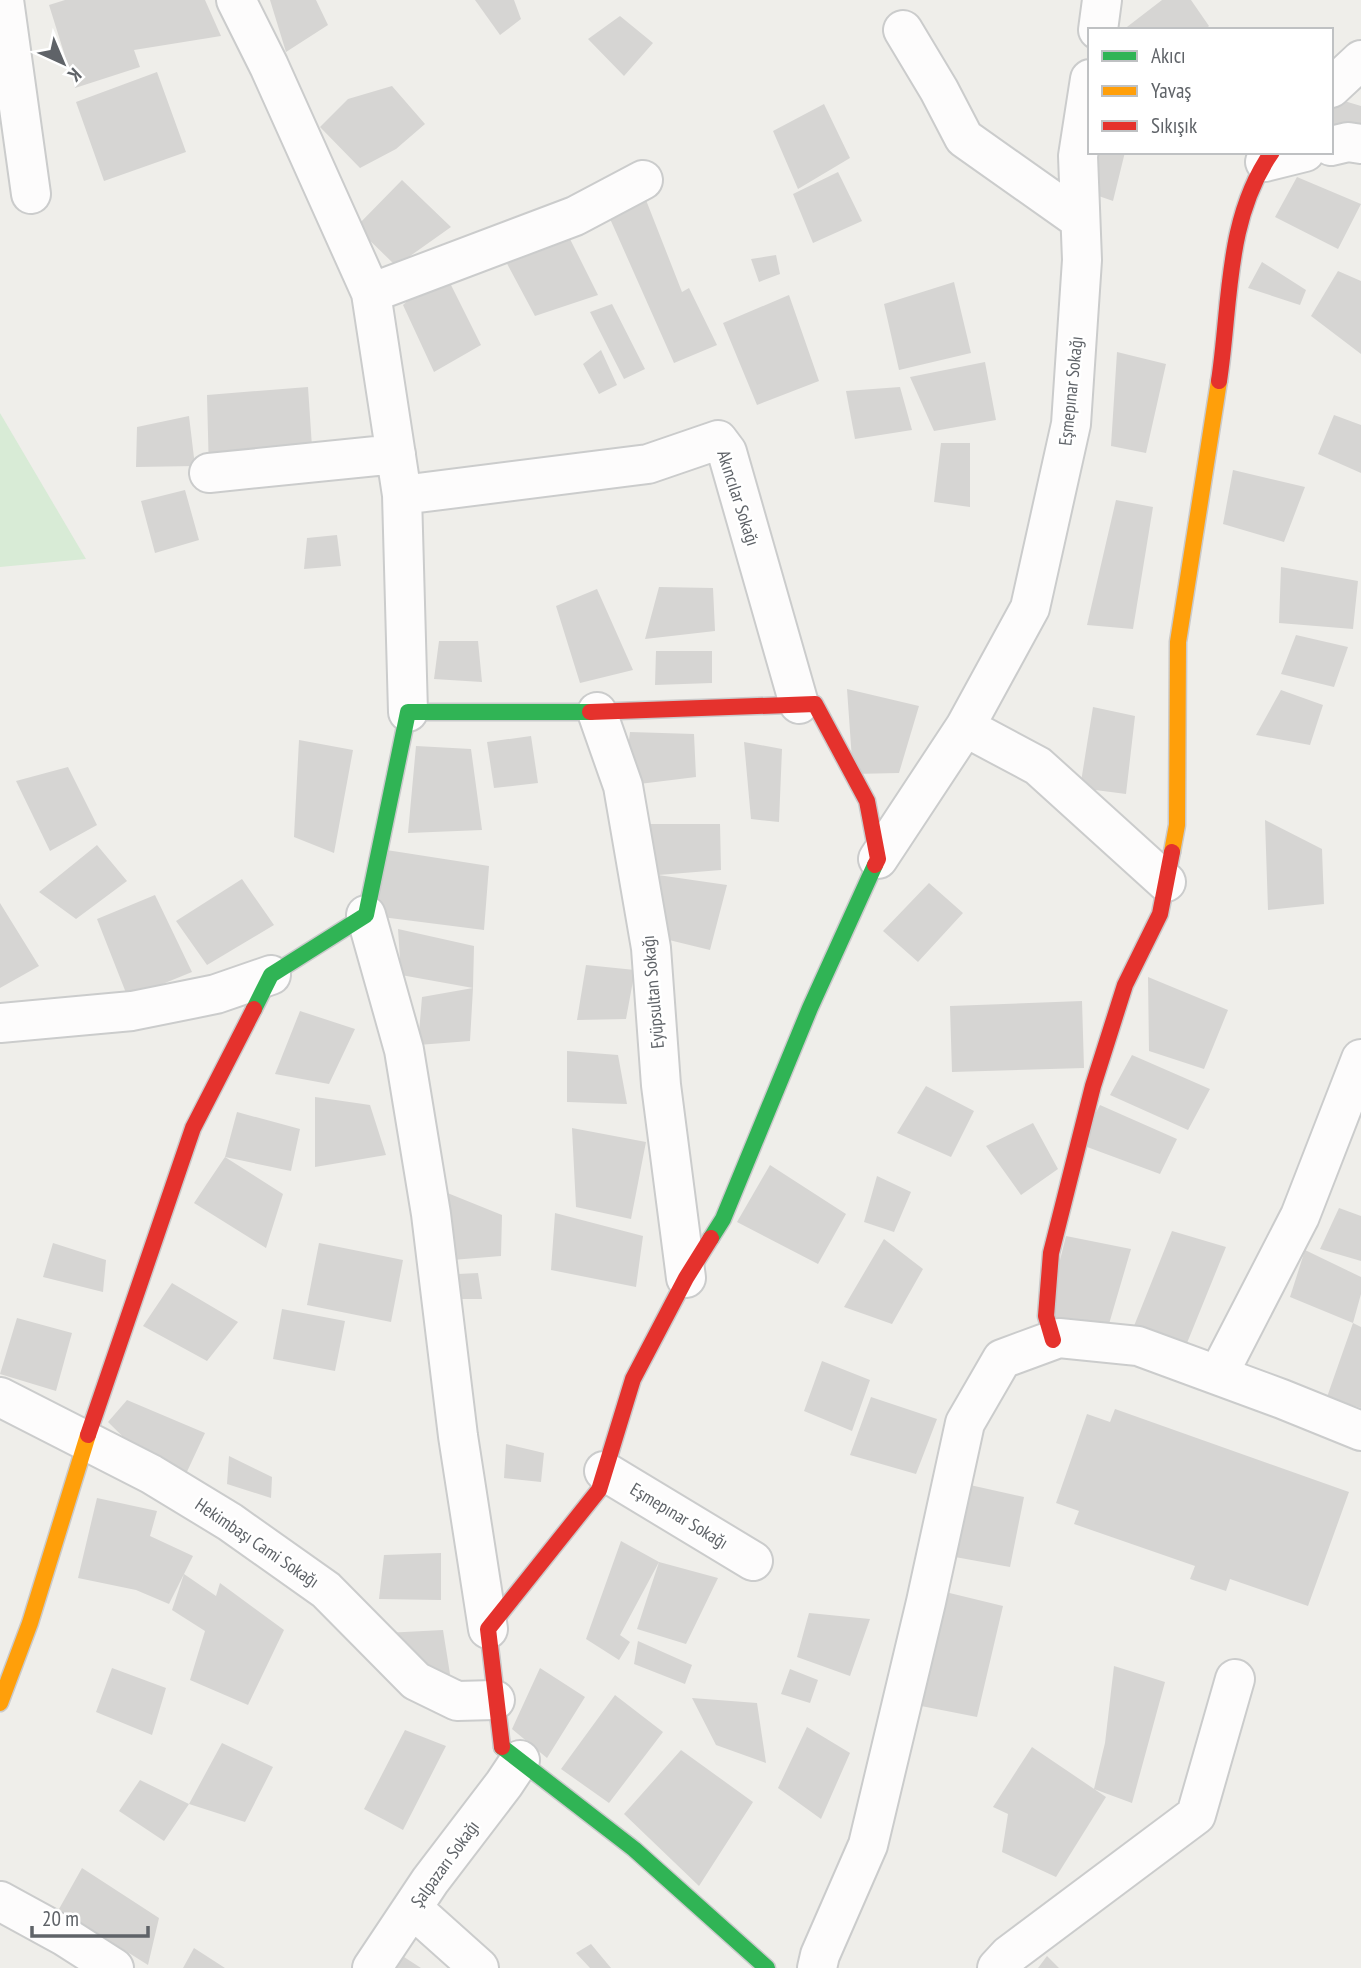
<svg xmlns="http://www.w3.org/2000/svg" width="1361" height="1968" font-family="'PT Sans Narrow',sans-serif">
  <rect width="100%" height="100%" fill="#efeeea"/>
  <!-- green -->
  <path fill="#d8ebd6" d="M0,413l86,146 -86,8z"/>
  <!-- building -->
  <path fill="#d6d5d3" d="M65,0h140l16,36 -87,14 6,17 -65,21 -26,-83z
    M270,0h46l12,25 -42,27z
    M475,0h39l7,19 -21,16z
    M1162,0h29l18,26 -4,4h-82z
    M620,16l33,27 -29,33 -36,-37z
    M157,72l29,80 -82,29 -28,-79z
    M392,86l33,38 -29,25 -36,19 -40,-41 28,-28z
    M1331,97l30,9v24l-30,-6z
    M824,104l26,54 -52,31 -25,-58z
    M1096,152h29l-12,49 -20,-7z
    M838,172l24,49 -49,22 -20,-49z
    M1297,177l64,27 -23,45 -63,-32z
    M402,180l49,47 -55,39 -40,-39z
    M646,200l36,92 7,-4 28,57 -43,18 -67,-151z
    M564,227l34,68 -63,21 -32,-60z
    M776,255l4,19 -21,8 -8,-23z
    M1262,262l44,28 -6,15 -52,-17z
    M442,267l39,78 -47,27 -31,-67z
    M1338,271l23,10v73l-50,-38z
    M954,282l17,71 -72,17 -15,-66z
    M789,295l30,86 -62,24 -34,-82z
    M612,304l33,65 -21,10 -34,-67z
    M601,350l16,35 -18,9 -16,-30z
    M1117,352l49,12 -20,89 -35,-7z
    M985,362l11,58 -62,11 -24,-54z
    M308,387l5,75 -104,11 -2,-78z
    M900,387l12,43 -57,9 -9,-48z
    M1334,415l27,10v48l-43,-19z
    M189,416l6,50 -59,1 1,-40z
    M941,443h29v64l-36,-5z
    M1233,470l72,17 -21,55 -61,-18z
    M185,490l14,50 -44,13 -14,-52z
    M1116,500l37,7 -20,122 -46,-4z
    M337,535l4,31 -37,3 3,-31z
    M1281,567l77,14 -5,48 -74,-6z
    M659,587l54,1 2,43 -70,8z
    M597,589l36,81 -53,13 -24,-77z
    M1296,635l52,12 -14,40 -53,-13z
    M439,641h39l4,41 -48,-3z
    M656,651h56v32l-57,2z
    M847,689l72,17 -20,67 -46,1z
    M1281,690l42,15 -13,40 -54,-10z
    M1093,707l42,9 -9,78 -46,-6z
    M630,732l64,2 2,43 -73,9z
    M531,736l7,47 -44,5 -7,-46z
    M299,740l54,10 -19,103 -40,-16z
    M744,742l38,7 -3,73 -28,-3z
    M416,746l55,3 11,81 -74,3z
    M68,767l29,58 -47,26 -34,-70z
    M1265,820l57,29 2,55 -56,6z
    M629,824h91l1,46 -63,5 69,10 -17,65 -41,-10z
    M97,845l30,36 -51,38 -37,-27z
    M380,849l109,17 -5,64 -118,-15z
    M242,879l32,46 -67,40 -31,-44z
    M929,883l34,30 -45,49 -35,-31z
    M155,895l37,77 -64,26 -31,-79z
    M0,903l39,63 -39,22z
    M398,929l76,17 -1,42 -3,53 -52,4 4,-48 51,-9 -72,-13z
    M586,965l49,5 -9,49 -49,1z
    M1148,977l80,33 -24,59 -55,-18z
    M1082,1001l2,67 -132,4 -2,-66z
    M300,1011l55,18 -26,55 -54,-10z
    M567,1051l51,4 9,49 -60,-2z
    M1132,1055l78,34 -22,41 -78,-35z
    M926,1086l48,25 -23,46 -54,-24z
    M315,1097l55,8 16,50 -71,12z
    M1100,1105l77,34 -17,35 -81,-30z
    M237,1112l63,17 -9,42 -66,-14z
    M1033,1123l25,46 -37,26 -35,-49z
    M572,1128l74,14 -15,77 -55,-12z
    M225,1157l58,37 -17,54 -72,-45z
    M770,1165l76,49 -28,50 -81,-42z
    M877,1176l34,16 -17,40 -30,-10z
    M445,1192l57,23 -1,41 -49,4z
    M1339,1208l22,8v45l-41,-12z
    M555,1213l88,23 -7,51 -85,-17z
    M1172,1231l54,16 -41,101 -53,-17z
    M1066,1236l65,13 -22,75 -63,-8z
    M884,1239l39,30 -31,55 -48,-17z
    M53,1243l53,17 -3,32 -60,-15z
    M319,1243l84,17 -12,62 -84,-17z
    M1305,1250l56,27v17l-8,29 -63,-26z
    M478,1273l4,26h-28l-16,-24z
    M172,1283l66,39 -31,39 -64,-35z
    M282,1309l63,12 -10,50 -62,-12z
    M17,1318l55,15 -16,58 -56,-17z
    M1353,1323l8,4v81l-34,-11z
    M822,1361l48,19 -18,51 -48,-20z
    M871,1397l66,22 -21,55 -66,-19z
    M127,1400l78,33 -27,58 -70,-69z
    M1115,1409l234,83 -41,114 -78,-27 -4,12 -36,-12 5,-13 -121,-42 5,-13 -23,-8 31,-89 23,8z
    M506,1444l38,9 -3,29 -37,-4z
    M229,1456l43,21 -1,21 -44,-14z
    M970,1485l54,12 -14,70 -55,-10z
    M97,1498l60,13 -7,25 43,20 -24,48 -33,-14 -58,-12z
    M621,1541l38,21 -39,73 10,7 -11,18 -33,-21z
    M441,1553v47l-62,-1 5,-44z
    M659,1562l59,16 -32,66 -49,-15z
    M184,1574l32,22 4,-13 64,47 -36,75 -58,-25 15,-49 -33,-21z
    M929,1588l74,18 -26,111 -66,-13z
    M809,1613l61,6 -20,57 -53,-19z
    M443,1630l7,44 -34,7 -31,-48z
    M638,1641l54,24 -7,19 -51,-20z
    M1114,1666l51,16 -33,121 -38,-14 11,-46z
    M112,1668l54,20 -14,47 -56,-23z
    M540,1668l45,29 -38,61 -35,-29z
    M790,1669l28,11 -8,23 -29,-9z
    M615,1695l48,37 -54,71 -48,-34z
    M692,1698l65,5 9,60 -50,-18z
    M807,1727l43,26 -29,66 -43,-31z
    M405,1730l41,16 -43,84 -39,-21z
    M222,1743l51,24 -28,55 -56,-18z
    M1032,1747l74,50 -50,80 -54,-25 6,-38 -15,-7z
    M681,1750l72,52 -54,84 -75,-72z
    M140,1780l49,24 -25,37 -45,-30z
    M82,1868l77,50 -11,47 -89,-56z
    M591,1944l20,24h-21l-14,-15z
    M387,1946l34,22h-40z
    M194,1948l31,20h-42z
    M1047,1956l12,12h-21z"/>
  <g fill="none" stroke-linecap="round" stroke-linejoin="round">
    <!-- street casing -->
    <g stroke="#cbcccc" stroke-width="42">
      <path id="street" d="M4,0l27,194
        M236,0l33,66 102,227 31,202 6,217
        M903,30l36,60 25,48 116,82
        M1098,30l4,-30
        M1331,88l30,-28
        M1331,146l17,-4 13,2
        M1265,162l40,-10
        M371,293l204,-77 68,-36
        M209,473l187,-19
        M402,495l246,-31 70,-24 9,12 72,252
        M597,712l26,74 28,162 10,137 25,193
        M965,727l73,39 128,116
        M878,859l87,-132 65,-119 41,-184 11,-164 -4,-104 12,-77
        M366,915l38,135 27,164 27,222 30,193
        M0,1023l132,-12 84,-17 55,-19
        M1218,1375l82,-159 61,-157
        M0,1397l151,77 79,48 96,68 90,91 41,20 38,-1
        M604,1471l149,90
        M0,1901l64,35 50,32
        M412,1908l67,60
        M372,1968l58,-87 74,-97 16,-24
        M817,1968l3,-13 48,-110 58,-243 39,-179 37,-64 57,-21 79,8 144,53 79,32
        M997,1968l12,-13 187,-140 39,-136"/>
    </g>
    <!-- fast casing -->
    <g stroke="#cacacb" stroke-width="19">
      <path id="fast" d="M254,1009l17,-34 95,-60 42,-203h182
        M711,1238l12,-19 87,-211 65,-143
        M502,1747l132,102 133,119"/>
    </g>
    <!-- slow casing -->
    <g stroke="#cacacb" stroke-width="19">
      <path id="slow" d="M1172,852l5,-27 1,-183 41,-261
        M0,1703l30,-80 58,-188"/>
    </g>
    <!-- jam casing -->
    <g stroke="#cacacb" stroke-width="19">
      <path id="jam" d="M1219,381c12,-78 6,-162 53,-229
        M590,712l225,-8 52,97 11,58 -3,6
        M1053,1340l-7,-24 5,-63 42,-167 32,-101 35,-71 12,-62
        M88,1435l105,-307 61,-119
        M502,1747l-14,-118 111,-139 34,-111 53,-101 25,-40"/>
    </g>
    <!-- street -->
    <use href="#street" stroke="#fdfcfc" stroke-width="38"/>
    <!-- fast -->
    <use href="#fast" stroke="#30b455" stroke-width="16"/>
    <!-- slow -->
    <use href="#slow" stroke="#ff9f0a" stroke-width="16"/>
    <!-- jam -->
    <use href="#jam" stroke="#e5322d" stroke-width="16"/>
  </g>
  <g text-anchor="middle" stroke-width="5" stroke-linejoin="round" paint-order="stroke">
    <!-- street labels -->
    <g font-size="18" fill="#5f6368" stroke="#fff">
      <text transform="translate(1071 391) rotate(-84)" y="6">Eşmepınar Sokağı</text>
      <text transform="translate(738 498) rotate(72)" y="6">Akıncılar Sokağı</text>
      <text transform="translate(653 992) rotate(-95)" y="6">Eyüpsultan Sokağı</text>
      <text transform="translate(679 1516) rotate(31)" y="6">Eşmepınar Sokağı</text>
      <text transform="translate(257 1543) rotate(34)" y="6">Hekimbaşı Cami Sokağı</text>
      <text transform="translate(445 1864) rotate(-54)" y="6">Şalpazarı Sokağı</text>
    </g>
  </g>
  <!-- legend -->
  <rect x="1088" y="28" width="245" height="126" fill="#ffffff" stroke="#bfc1c3" stroke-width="2"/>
  <rect x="1102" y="51" width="35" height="10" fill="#30b455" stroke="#bfc1c3" stroke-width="2"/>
  <text x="1151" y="63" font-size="21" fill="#5f6368">Akıcı</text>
  <rect x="1102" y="86" width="35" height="10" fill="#ff9f0a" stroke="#bfc1c3" stroke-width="2"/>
  <text x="1151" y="98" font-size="21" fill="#5f6368">Yavaş</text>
  <rect x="1102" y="121" width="35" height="10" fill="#e5322d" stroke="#bfc1c3" stroke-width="2"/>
  <text x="1151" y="133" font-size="21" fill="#5f6368">Sıkışık</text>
  <!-- north arrow -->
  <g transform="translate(63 63) rotate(136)" stroke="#ffffff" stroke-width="5" paint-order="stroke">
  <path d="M0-5L12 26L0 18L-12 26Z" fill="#5f6368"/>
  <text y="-10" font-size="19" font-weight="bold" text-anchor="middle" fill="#5f6368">K</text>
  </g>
  <!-- scale -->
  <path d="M32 1926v10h116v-10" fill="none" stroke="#5f6368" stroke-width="3.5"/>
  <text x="42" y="1926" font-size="21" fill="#5f6368" stroke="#ffffff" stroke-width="5" paint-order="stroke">20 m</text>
</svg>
